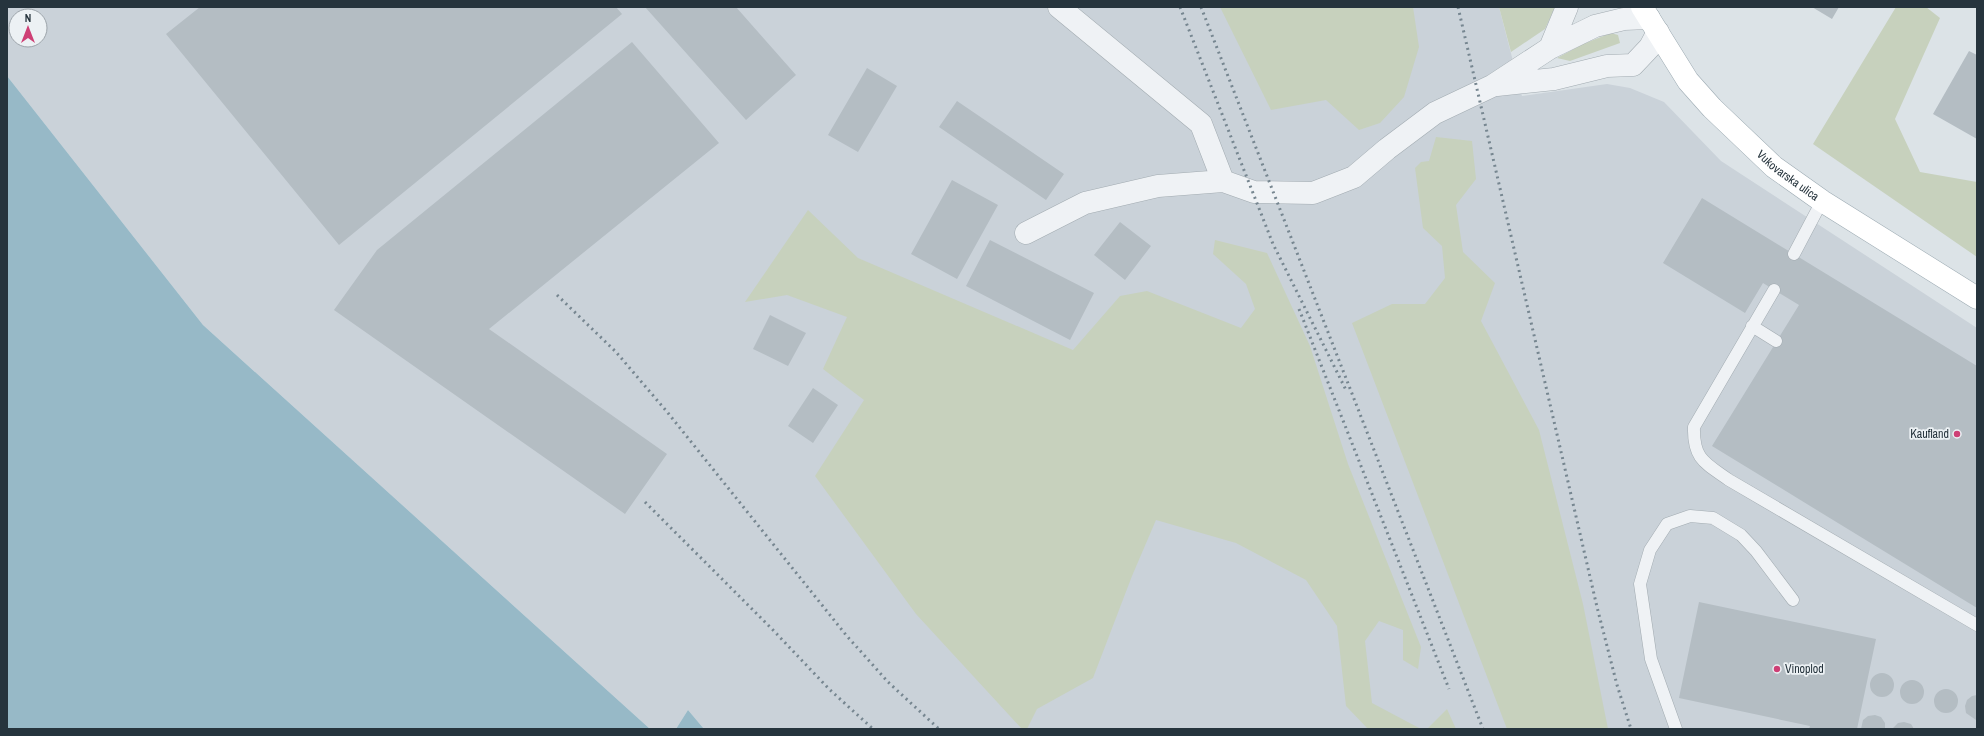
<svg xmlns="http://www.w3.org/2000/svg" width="1984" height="736" font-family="'Archivo Narrow',sans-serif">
  <rect width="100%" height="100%" fill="#dce3e7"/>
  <!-- built -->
  <path fill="#cad2d9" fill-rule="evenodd" d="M7,7h1492l23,89 85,-12 23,4 34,14 57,59 256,167v401h-1273l-16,-19 -12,19h-26l-447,-404 -196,-249zM16,16h24v24h-24z"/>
  <!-- green -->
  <path fill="#c7d1bd" d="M1220,7h193l6,40 -15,50 -24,26 -21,7 -33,-30 -55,10z
    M1499,7h56l-10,22 -34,23z
    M1896,7h30l14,11 -45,101 25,53 57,10v75l-164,-113z
    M1611,33l7,2 2,8 -50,18 -13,-3 26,-14z
    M1436,137l36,4 4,38 -20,26 7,47 32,31 -14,38 58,109 44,174 25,125h-101l-155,-406 40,-19h33l20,-26 -3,-32 -19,-18 -8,-60 6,-6 8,-1z
    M808,210l50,48 215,92 47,-54 27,-5 94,37 14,-19 -9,-25 -33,-30 2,-14 52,13 43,93 38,118 73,183 -3,22 -15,-9v-30l-24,-9 -14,20 7,62 49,26h-53l-22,-23 -9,-80 -31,-46 -70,-37 -80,-23 -24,56 -39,102 -56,31 -10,20h-5l-106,-115 -101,-138 49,-76 -41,-31 24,-52 -60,-22 -42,7z
    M1447,709l9,20h-29z"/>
  <!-- water -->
  <path fill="#97b9c7" d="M7,76l196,249 447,404h-643z
    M688,710l16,19h-28z"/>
  <!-- building -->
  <path fill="#b4bdc3" d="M200,7h416l6,7 -283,231 -173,-211z
    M645,7h91l60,68 -50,45z
    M1812,7h27l-7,12z
    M632,42l87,101 -230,186 178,125 -42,60 -291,-204 43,-60z
    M1969,51l8,4v84l-44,-25z
    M867,68l30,18 -39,66 -30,-17z
    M957,101l107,73 -18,26 -107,-73z
    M952,180l46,25 -41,74 -46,-25z
    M1702,198l275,168v242l-265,-162 87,-141 -36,-22 -18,30 -82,-50z
    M1120,222l31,24 -26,34 -31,-25z
    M990,240l104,53 -24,47 -104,-54z
    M770,315l36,18 -18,33 -35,-17z
    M813,388l25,17 -25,38 -25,-17z
    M1699,602l177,37 -19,90h-48l1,-3 -131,-28z
    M1870 685a12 12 0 1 1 24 0a12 12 0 1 1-24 0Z
    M1900 692a12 12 0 1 1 24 0a12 12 0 1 1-24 0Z
    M1934 701a12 12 0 1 1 24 0a12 12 0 1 1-24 0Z
    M1977,695v24l-1,1 -10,-7 -1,-7 2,-6 5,-4z
    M1875,715l6,2 4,6v6h-24l2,-9 5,-4z
    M1904,722l7,2 3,5h-22l6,-6z"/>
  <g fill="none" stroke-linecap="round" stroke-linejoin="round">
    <!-- service casing -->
    <g stroke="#a2abb1" stroke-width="13">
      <path id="service" d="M1794,254l28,-53
        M1774,290l-80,137c-1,32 11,36 35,53l248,145
        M1752,326l24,15
        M1676,729l-25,-70 -11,-75 10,-34 17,-26 23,-8 23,2 28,17 15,16 37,49"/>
    </g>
    <!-- minor casing -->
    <g stroke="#a2abb1" stroke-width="23">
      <path id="minor" d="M1059,7l142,117 22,57
        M1550,48l17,-41
        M1497,85l57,-6 53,-13 26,-1 17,-18 8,-15
        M1026,233l59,-30 73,-17 65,-5 31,11 59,1 41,-16 33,-28 48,-36 57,-27 58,-38 45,-22 29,-7 25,-1"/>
    </g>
    <!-- primary casing -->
    <g stroke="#9caab2" stroke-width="23">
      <g id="primary">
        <path id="s1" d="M1642,7l46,74 24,27 62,59 48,34 155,97"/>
      </g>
    </g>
    <!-- service -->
    <use href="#service" stroke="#eff2f5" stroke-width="12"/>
    <!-- minor -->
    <use href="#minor" stroke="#eff2f5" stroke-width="22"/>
    <!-- primary -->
    <use href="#primary" stroke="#fff" stroke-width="22"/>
    <!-- rail -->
    <path stroke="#768690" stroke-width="3" stroke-dasharray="2 4" stroke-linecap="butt" d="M1180,7l93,237 73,146
      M1201,7l282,722
      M1458,7l139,600 20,78 14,44
      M557,295l59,57 52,61 178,222 42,47 51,47
      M1299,309l150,380
      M645,502l128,128 56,59 44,40"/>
  </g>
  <!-- markers -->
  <g fill="#ce3f75" stroke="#ecf1f4" stroke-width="1.5">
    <circle cx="1957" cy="434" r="4"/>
    <circle cx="1777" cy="669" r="4"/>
  </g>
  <g text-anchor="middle" stroke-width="3.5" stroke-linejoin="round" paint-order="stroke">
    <!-- street labels -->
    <g font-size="12" fill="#26343d" stroke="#ecf1f4">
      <text dy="4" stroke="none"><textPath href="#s1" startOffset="225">Vukovarska ulica</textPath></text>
    </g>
    <!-- poi labels -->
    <g font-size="12" fill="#26343d" stroke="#ecf1f4" text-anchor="end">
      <text x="1949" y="438">Kaufland</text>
      <text x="1785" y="673" text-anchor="start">Vinoplod</text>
    </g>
  </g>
  <!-- border -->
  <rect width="1984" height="736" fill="none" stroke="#26343d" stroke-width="16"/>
  <!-- north arrow -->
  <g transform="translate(28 28)"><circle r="19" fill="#ecf1f4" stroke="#9da5ab"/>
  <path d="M0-3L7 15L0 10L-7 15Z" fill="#ce3f75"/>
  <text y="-6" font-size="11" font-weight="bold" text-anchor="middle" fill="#26343d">N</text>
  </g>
</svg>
